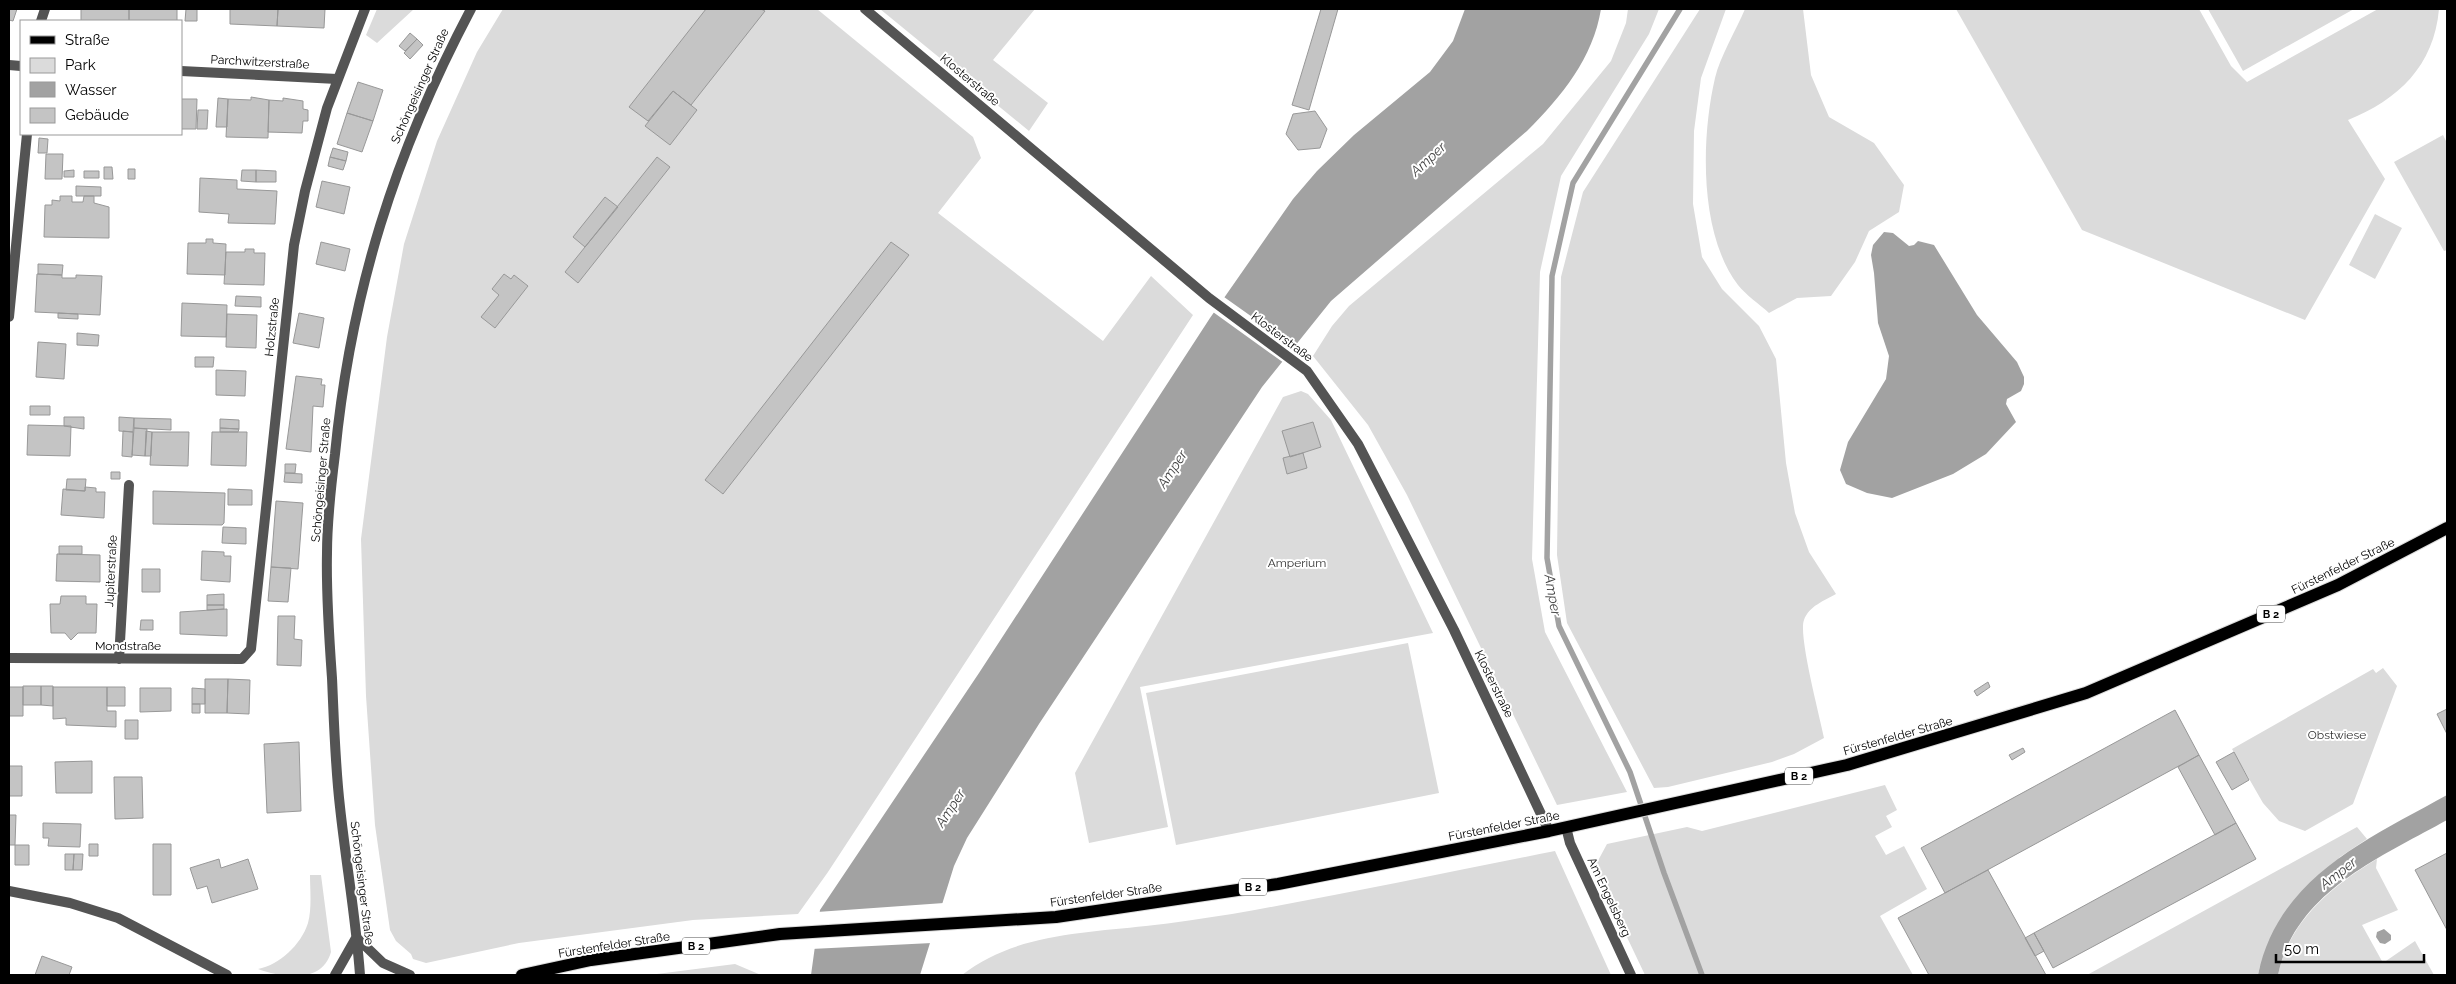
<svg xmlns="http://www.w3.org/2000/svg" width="2456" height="984" font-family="Raleway,sans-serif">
  <rect width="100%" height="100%" fill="#fff"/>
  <!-- green -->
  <path fill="#dbdbdb" d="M377,9h37l-37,34 -11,-8z
    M503,9h314l156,128 8,21 -43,55 165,128 48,-65 42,39 -365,557 -30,42 -105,6 -174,23 -93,20 -13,-4 -2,-5 -15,-13 -6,-11 -15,-105 -9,-129 -5,-157 26,-202 17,-93 33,-103 40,-89z
    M880,9h155l-42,51 55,43 -19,28z
    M1628,9h31l-10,25 -88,142 -21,96 -8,287 13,73 82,160 -70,13 -150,-310 -39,-70 -55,-69 19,-30 17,-20 194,-162 68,-83 15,-38z
    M1700,9h26l-25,69 -7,53 -1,73 9,53 20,32 37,37 17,33 10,104 9,50 14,39 27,42c-12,7 -27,12 -32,26 -6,15 16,97 20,118l-30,16 -22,8 -104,25 -14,1 -87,-165 -10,-68 4,-278 22,-85z
    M1745,9h58l8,66 18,42 45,26 30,42 -5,27 -30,19 -14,31 -24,34 -34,2 -28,15c-10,-9 -23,-18 -31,-28 -39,-51 -37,-147 -23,-207 5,-21 21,-48 30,-69z
    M1956,9h243l32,57 16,16 131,-73h61c-5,57 -41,91 -91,111l37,59 -80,141 -223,-90z
    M2208,9h146l-111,62z
    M2443,135l4,8v107l-3,1 -50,-89z
    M2375,214l27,14 -27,51 -26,-14z
    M1301,391l7,3 23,26 102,213 -293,54 28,140 -79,16 -14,-70 208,-376z
    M1408,643l31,150 -263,52 -30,-152z
    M2383,668l14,18 -44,118 -48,27 -26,-10 -16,-18 -31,-54 141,-80 3,4z
    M1885,785l12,25 -11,6 6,11 -17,9 11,19 18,-9 23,43 -47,27 33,59h-268l-51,-107 13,-24 80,-17 15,4z
    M2357,827l10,12 -27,18 -80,109 -2,9h-171z
    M1555,851l56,124h-649c52,-41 121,-42 184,-49 29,-3 57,-8 86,-12 108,-19 216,-42 323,-63z
    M2377,859l-1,9 22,42 -36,15 21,38 32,-22 19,34h-156c11,-54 54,-89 99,-116z
    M310,875h11l10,77c-9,32 -48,26 -73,17 21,-4 43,-24 50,-46 4,-15 2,-33 2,-48z
    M735,964l26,11h-112z"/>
  <!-- water -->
  <path fill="#a2a2a2" d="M1465,9h136c-8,49 -39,87 -74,122l-196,170 -69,86 -223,337 -72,114 -13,28 -34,109h-109l9,-65 159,-237 231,-355 83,-119 24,-28 37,-36 76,-63 23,-31z
    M1884,232l9,1 16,13 5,-1 4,-4 16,4 43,70 40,47 7,15v7l-3,7 -14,8 -1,5 10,18 -30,32 -33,20 -61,24 -25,-5 -21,-9 -6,-14 8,-28 38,-63 3,-23 -11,-33 -4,-50 -3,-18 2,-10z
    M2447,795v25c-66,37 -152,72 -169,155h-20c20,-98 110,-136 189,-180z
    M2384,929l7,6v5l-6,4 -5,-1 -4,-6 1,-5z"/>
  <!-- pier -->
  <path fill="#fff" d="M1224,297l72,51 -12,15 -71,-51z
    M944,903l-12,40 -121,6 6,-37z"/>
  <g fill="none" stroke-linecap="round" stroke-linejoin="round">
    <!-- stream -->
    <path stroke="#a2a2a2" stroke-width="5.5" d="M1680,9l-107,174 -21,93 -5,282 12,68 71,146 34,101 38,102"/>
  </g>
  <!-- building -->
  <path fill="#c4c4c4" stroke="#989898" d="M9,9h8l-4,12 -4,-1z
    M81,9h48v12h-48z
    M129,9h48v12h-48z
    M186,9h11v12h-12z
    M230,9h48l-1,17 -47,-2z
    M278,9h47l-1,19 -47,-2z
    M706,9h55l4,2 -74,94 -18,-14 -25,30 -19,-14z
    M1321,9h17l-29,101 -17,-5z
    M410,33l7,6 -12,12 -6,-5z
    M417,39l6,6 -13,14 -6,-6z
    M358,82l25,8 -10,31 -26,-8z
    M673,91l24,19 -27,35 -25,-19z
    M251,97l18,3 -1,38 -42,-1 2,-38 23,1z
    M218,98l10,1 -1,28h-11z
    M283,98l20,3v8l5,1v11h-5l-1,12 -34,-1 1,-32 14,1z
    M181,99h16l-1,30h-15z
    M198,110h10l-1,19h-10z
    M1315,111l12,18 -7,19 -22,2 -12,-16 7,-20z
    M347,113l26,8 -11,31 -25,-8z
    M39,138l9,1 -1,14h-9z
    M333,148l15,4 -2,9 -16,-4z
    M46,154h17l-1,25h-17z
    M330,157l16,4 -3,9 -15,-4z
    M657,157l13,10 -92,116 -13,-11z
    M104,167h8l1,12h-9z
    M128,169h7v10h-7z
    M74,170v7h-10v-6z
    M242,170h14v12l-15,-1z
    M256,170l20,1v11h-20z
    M84,171h15v7h-15z
    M200,178l37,2v9l40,2 -2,33 -47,-1 1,-9 -30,-2z
    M322,181l28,6 -6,27 -28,-7z
    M76,186l25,1v9h-25z
    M60,196h12v6h11l1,-6h10v7l15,4v31l-65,-1 1,-32h7v-5l8,1z
    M605,197l13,10 -33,40 -12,-10z
    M206,239h7v4l13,1 -1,31 -38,-1 1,-31h18z
    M321,242l29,7 -5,22 -29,-7z
    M891,242l18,13 -186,239 -18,-14z
    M245,249h9v4h11l-1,32 -40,-1 2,-32h19z
    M38,264l25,1 -1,10 -24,-1z
    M37,274l25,1v3h14v-3l26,1 -2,39 -65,-3z
    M504,274l7,5 3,-4 14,11 -33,42 -14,-11 18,-22 -7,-6z
    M236,296l25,1v10l-26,-1z
    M182,303l45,2 -1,32 -45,-1z
    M58,313l20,1v5l-20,-1z
    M299,313l25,5 -5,30 -26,-5z
    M227,314l30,1 -1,33 -30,-1z
    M77,333l22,2 -1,11 -21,-1z
    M38,342l28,2 -2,35 -28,-2z
    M195,357h19l-1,10h-18z
    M216,370l30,1 -1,25 -29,-1z
    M296,376l26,3 -1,6h4l-2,22 -10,-1 -2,46 -25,-3z
    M30,406h20v9h-20z
    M64,417h20v12l-20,-3z
    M119,417l15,1 -1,14 -14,-1z
    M134,418l37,1v11l-37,-2z
    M220,419l19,1v9l-19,-1z
    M1313,422l8,25 -31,10 -8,-26z
    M28,425l43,1 -1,30 -43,-1z
    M134,428l13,1 -2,27 -13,-1z
    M220,428l19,1 -1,3h-18z
    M123,431l10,1 -1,25 -10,-1z
    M146,431l6,1 -1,24h-6z
    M152,432h37l-1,34 -38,-1z
    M212,432h35l-1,34 -35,-1z
    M1303,453l4,15 -20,6 -4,-16z
    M285,464h11l-1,9h-10z
    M111,472h9v7h-9z
    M285,473l17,1v9l-18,-1z
    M67,479h19l-1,12 -19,-1z
    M85,487l11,1v4h9l-1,26 -43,-3 2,-26 22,2z
    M228,489l24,1v15h-24z
    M153,491l72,2 -1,30 -2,2 -69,-1z
    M276,501l27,2 -5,66 -27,-2z
    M223,527l23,1v16l-24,-1z
    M59,546h23v8h-23z
    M202,551l22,1v4h7l-1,26 -29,-2z
    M57,554l43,1v27l-44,-1z
    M271,567l20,1 -3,34 -20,-1z
    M142,569h18v23h-18z
    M224,594v11h-17v-10z
    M61,596h25v8h11l-1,29h-18l-7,7 -6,-7h-14l-1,-29h10z
    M207,605h17v4l-17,1z
    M227,609v27l-47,-2v-22z
    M278,616h17l-1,23 8,1 -1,26 -24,-1z
    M141,620h12v10h-13z
    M205,679h23l-1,34h-22z
    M228,679l22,1 -1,34 -22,-1z
    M1988,682l2,5 -13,9 -3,-5z
    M23,686h18v19h-18z
    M41,686h12v20l-12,-1z
    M9,687h14v29h-14z
    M53,687h54v24h9v16l-50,-2v-7l-13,1z
    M107,687h18v19h-18z
    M140,688h31v23l-31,1z
    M192,688l13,1v15h-13z
    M192,704h8v9h-8z
    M2447,709v25l-10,-20z
    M2175,710l24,45 -254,138 -24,-45z
    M125,720h13v19h-13z
    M299,742l2,69 -34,2 -3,-69z
    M2023,748l2,4 -13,8 -3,-5z
    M2234,752l15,28 -17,10 -16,-28z
    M2199,755l37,68 -21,12 -37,-68z
    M92,761v32h-36l-1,-31z
    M9,766h13v30h-13z
    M114,777h28l1,41 -28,1z
    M9,815h7l-1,30h-6z
    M43,823l38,1 -1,23 -32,-1 1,-8h-6z
    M2236,823l20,36 -203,109 -19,-35z
    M89,844h9v12h-9z
    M153,844h18v51h-18z
    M15,845h14v20h-14z
    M2447,853v77l-32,-60z
    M65,854h9l-1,16h-8z
    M74,854h9l-1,16h-9z
    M219,859l2,9 27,-9 10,30 -46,14 -5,-17 -10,3 -7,-21z
    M1988,870l58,105h-117l-31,-57z
    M2034,933l10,18 -9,5 -10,-18z
    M42,956l30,11 -3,8h-34z"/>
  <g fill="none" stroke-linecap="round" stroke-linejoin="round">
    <!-- primary casing -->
    <g stroke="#dbdbdb" stroke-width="14">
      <path id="primary" d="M522,975l69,-15 189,-26 276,-17 222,-33 271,-53 298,-66 239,-72 252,-108 109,-57"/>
    </g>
    <!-- minor -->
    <path stroke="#545454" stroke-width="10" d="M865,9l344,289 98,73 51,73 96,186 95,201
      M41,21l4,-12
      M9,65l12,1
      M181,71l156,8
      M9,317l18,-183
      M9,658l233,1 9,-10 43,-404 11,-54 22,-83 38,-99
      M119,659l10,-174
      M1566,827l4,16 61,132
      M9,891l61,12 48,15 109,57"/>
    <!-- tertiary -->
    <path stroke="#545454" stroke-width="10" d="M357,938l26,25 27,12
      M335,975l21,-37
      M360,975c-4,-56 -14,-112 -20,-168 -5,-43 -6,-86 -8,-129 -3,-42 -6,-83 -5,-125 0,-33 4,-67 8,-99 16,-163 60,-301 136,-445"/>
    <!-- primary -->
    <use href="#primary" stroke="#000" stroke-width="12"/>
  </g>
  <g text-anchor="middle" stroke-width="4" stroke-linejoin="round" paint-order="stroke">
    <!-- shield labels -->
    <g fill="#fff" stroke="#4c4c4c" stroke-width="1">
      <rect x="2257" y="605.5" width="28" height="17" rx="4"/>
      <rect x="1785" y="767.5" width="28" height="17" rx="4"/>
      <rect x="1239" y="878.5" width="28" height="17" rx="4"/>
      <rect x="682" y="937.5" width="28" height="17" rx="4"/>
    </g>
    <g font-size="11" font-weight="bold" fill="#000">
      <text x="2271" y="618">B 2</text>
      <text x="1799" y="780">B 2</text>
      <text x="1253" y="891">B 2</text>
      <text x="696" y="950">B 2</text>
    </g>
    <!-- street labels -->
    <g font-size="12" fill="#000" stroke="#fff">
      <text transform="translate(260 62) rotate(3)" y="4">Parchwitzerstraße</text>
      <text transform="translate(970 80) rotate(40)" y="4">Klosterstraße</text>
      <text transform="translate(420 86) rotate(-66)" y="4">Schöngeisinger Straße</text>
      <text transform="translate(272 327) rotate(-84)" y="4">Holzstraße</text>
      <text transform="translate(1282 337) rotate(37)" y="4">Klosterstraße</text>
      <text transform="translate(321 480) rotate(-85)" y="4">Schöngeisinger Straße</text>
      <text transform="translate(2343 566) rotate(-26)" y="4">Fürstenfelder Straße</text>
      <text transform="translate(111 571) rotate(-87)" y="4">Jupiterstraße</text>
      <text x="128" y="650">Mondstraße</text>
      <text transform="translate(1494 684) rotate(64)" y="4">Klosterstraße</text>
      <text transform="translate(1898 736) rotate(-16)" y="4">Fürstenfelder Straße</text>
      <text transform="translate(1504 826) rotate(-11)" y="4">Fürstenfelder Straße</text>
      <text transform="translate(362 883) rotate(83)" y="4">Schöngeisinger Straße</text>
      <text transform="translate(1106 895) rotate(-8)" y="4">Fürstenfelder Straße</text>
      <text transform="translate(1609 897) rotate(65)" y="4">Am Engelsberg</text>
      <text transform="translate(614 945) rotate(-9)" y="4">Fürstenfelder Straße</text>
    </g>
    <!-- park labels -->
    <g font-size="12" fill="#323232" stroke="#fff">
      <text x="1297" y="567">Amperium</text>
      <text x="2337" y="739">Obstwiese</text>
    </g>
    <!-- water labels -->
    <g font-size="14" font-style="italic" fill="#434343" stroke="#fff">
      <text transform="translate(1428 159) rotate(-43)" y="5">Amper</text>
      <text transform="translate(1172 469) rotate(-57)" y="5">Amper</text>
      <text transform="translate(1553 595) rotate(80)" y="5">Amper</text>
      <text transform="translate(950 808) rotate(-57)" y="5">Amper</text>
      <text transform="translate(2338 873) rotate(-38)" y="5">Amper</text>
    </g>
  </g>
  <!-- border -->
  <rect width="2456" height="984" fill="none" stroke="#000000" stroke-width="20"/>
  <!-- legend -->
  <rect x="20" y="20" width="162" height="115" fill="#ffffff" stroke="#999999"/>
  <rect x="30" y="36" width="25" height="8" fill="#000000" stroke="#999999"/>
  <text x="65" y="45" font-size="15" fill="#000000">Straße</text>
  <rect x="30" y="58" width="25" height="15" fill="#dbdbdb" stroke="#999999"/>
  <text x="65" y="70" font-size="15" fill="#000000">Park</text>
  <rect x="30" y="82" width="25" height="15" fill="#a2a2a2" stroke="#999999"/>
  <text x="65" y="95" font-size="15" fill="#000000">Wasser</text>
  <rect x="30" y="108" width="25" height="15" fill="#c4c4c4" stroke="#999999"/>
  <text x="65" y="120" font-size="15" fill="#000000">Gebäude</text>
  <!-- scale -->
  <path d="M2276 954v8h148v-8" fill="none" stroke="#000000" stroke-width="2.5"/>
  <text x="2284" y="954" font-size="15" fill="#000000" stroke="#ffffff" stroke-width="4" paint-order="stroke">50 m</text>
</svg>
